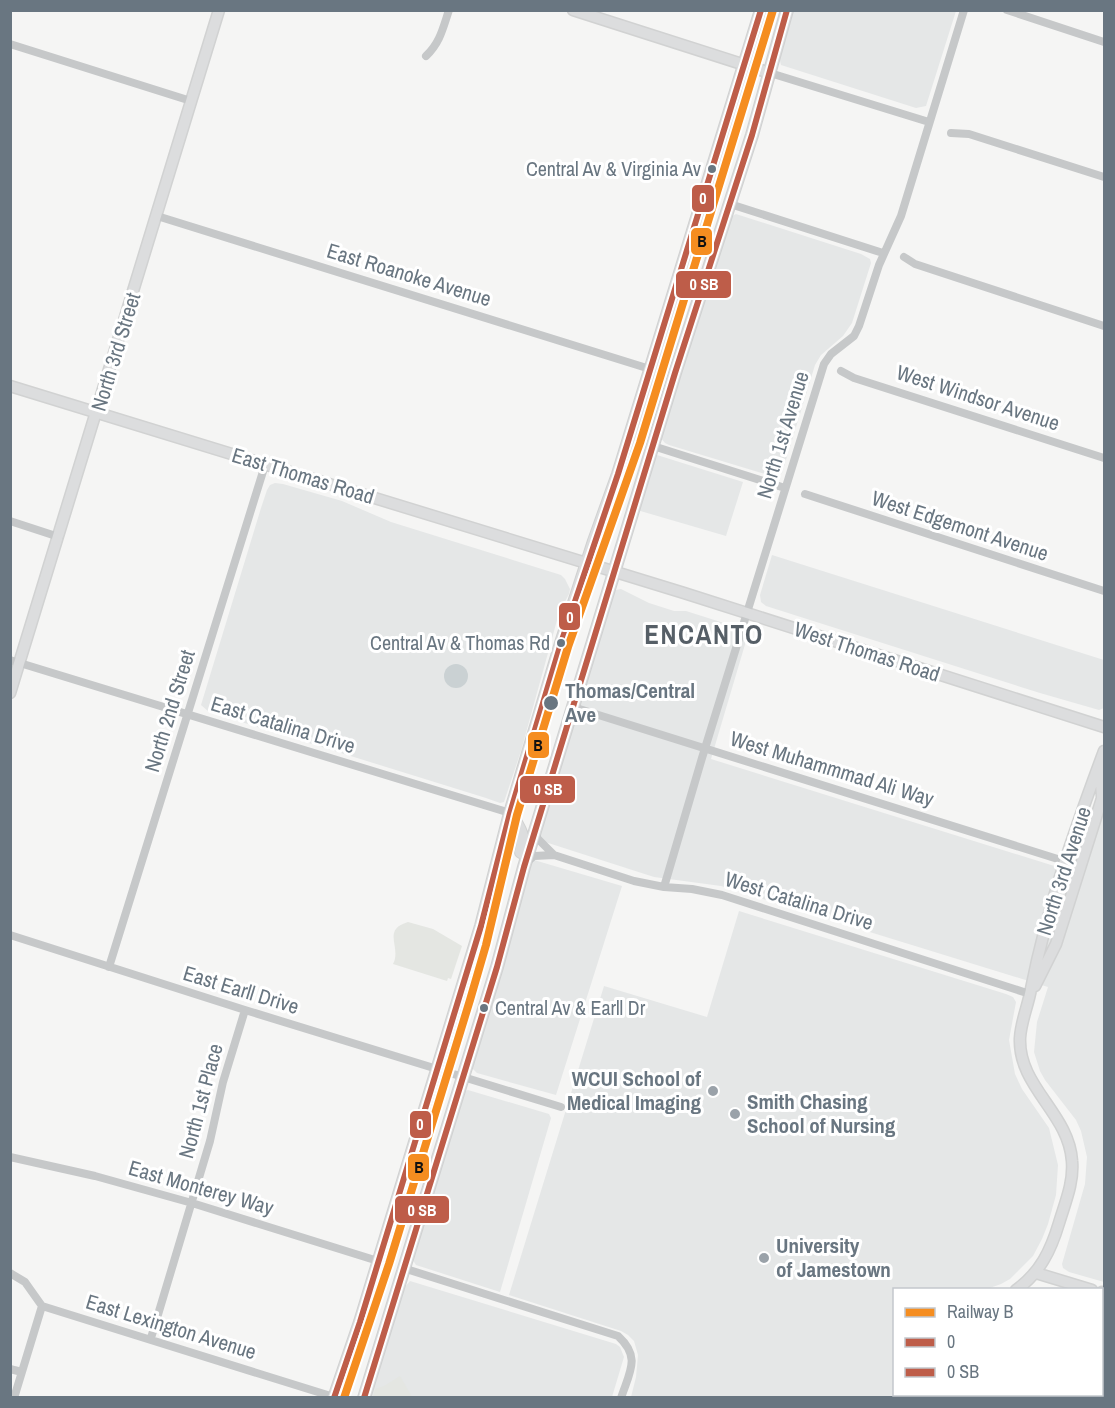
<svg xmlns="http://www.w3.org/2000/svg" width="1115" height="1408" font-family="'Archivo Narrow',sans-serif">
  <rect width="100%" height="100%" fill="#f5f5f4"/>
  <!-- built -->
  <path fill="#e5e7e7" d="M792,11h164l-30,95 -10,2 -135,-43 -2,-8z
    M736,214l125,40 9,5 1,4 -19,60 -9,13 -22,19 -6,10 -33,108 -7,4 -106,-32 -4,-2 -5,-6 69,-219z
    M657,455l86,27 -17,54 -89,-26 18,-54z
    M275,483l8,1 59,17 49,21 170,53 4,4 5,10 -1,5 -10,19 -38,138 -17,51 -4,1 -14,-5 -277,-86 -8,-7 60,-197 6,-18 3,-5z
    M772,555l332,105v48l-5,2 -59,-17 -274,-87 -5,-4 -1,-7z
    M621,589l28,14 25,8h12l63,20 -38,128 372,116 21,-67v474l-35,-10 -6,-4 -1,-4 23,-80 2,-27 -6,-26 -5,-11 -31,-40 -5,-9 -6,-19 3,-30 11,-35 -327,-101 -67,-9 -112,-36 -4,-5 74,-242 4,-4z
    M534,860l88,26 -66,209 -79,-22 -6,-6 58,-203z
    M739,911l267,83 7,3 3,5 -7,38 6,34 7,15 27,39 9,37 -2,30 -8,29 -6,15 -9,17 -23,23 -9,5 -14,5 -93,1v104l5,1 -1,2h-267l5,-20 2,-22 -4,-14 -6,-6 -7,-4 -112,-36 95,-309 103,31z
    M468,1090l81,24 2,4 -51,174 -84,-27 -4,-6 53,-168z
    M410,1281l206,63 4,3 4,10 -12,40 -242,1 34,-110z"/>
  <!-- green -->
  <path fill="#e4e6e2" d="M408,922l25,7 29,17 -11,33 -3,-1 -1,3 -54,-17c9,-17 -12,-34 15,-42z
    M400,1376l12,21h-39l2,-8 9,-3z"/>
  <!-- water -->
  <path fill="#cad1d3" d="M444 676a12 12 0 1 1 24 0a12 12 0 1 1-24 0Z"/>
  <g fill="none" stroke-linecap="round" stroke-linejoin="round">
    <!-- secondary casing -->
    <g stroke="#d1d2d2" stroke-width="13">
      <path id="secondary" d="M573,10l197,63
        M10,386l674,207 420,134
        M10,693l209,-683
        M1102,797l-1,-14 3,-10
        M1035,986l21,-42 48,-152
        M1036,1273l56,17
        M1016,1290c24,-17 35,-40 43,-67 6,-20 15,-41 13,-62 -3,-48 -54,-74 -52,-123 1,-17 8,-32 11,-49 16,-82 44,-160 73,-238
        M1102,1292l2,1
        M909,1398l1,-4"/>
    </g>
    <!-- primary casing -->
    <g stroke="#d0d1d1" stroke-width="14">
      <path id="primary" d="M510,813c9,14 16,24 11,39
        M334,1398l26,-76 121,-396 29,-113 51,-170 33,-102 24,-67 143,-464
        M364,1398l133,-431 27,-100 151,-494 77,-238 35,-125"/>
    </g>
    <!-- street -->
    <path stroke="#c6c8c9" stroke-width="8" d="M1007,10l97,32
      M10,44l181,57
      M426,56c14,-13 17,-28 23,-46
      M770,73l159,49
      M951,133l18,1 135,43
      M730,204l153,49
      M157,216l493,153
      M904,257l11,7 189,62
      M841,371l13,7 250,80
      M653,446l132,42
      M805,494l299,97
      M10,521l49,16
      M10,660l500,153
      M573,707l507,159
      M534,831l4,8 16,16
      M527,862l7,-6 20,-1 80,26 30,6 28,2 30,6 308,99
      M664,887l38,-129 122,-394 7,-10 23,-18 5,-10 20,-61 22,-49 63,-206
      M10,935l235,75 316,97
      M109,967l156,-502
      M10,1157l85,19 97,27 186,58
      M403,1268l215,68c23,21 12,35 3,62
      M10,1273l15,9 17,24 292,91
      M151,1338l59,-197 13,-59 22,-72
      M10,1369l12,3
      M14,1398l28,-92"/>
    <!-- secondary -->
    <use href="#secondary" stroke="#dcddde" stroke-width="10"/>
    <!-- primary -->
    <use href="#primary" stroke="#dcddde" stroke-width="12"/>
    <!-- bus-1 casing -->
    <g stroke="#fff" stroke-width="10">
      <path id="bus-1" d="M334,1398l26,-76 121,-396 29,-113 51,-170 57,-169 143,-464"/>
    </g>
    <!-- bus-2 casing -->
    <g stroke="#fff" stroke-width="10">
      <path id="bus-2" d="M364,1398l133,-431 27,-100 151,-494 77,-238 35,-125"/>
    </g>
    <!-- bus-1 -->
    <use href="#bus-1" stroke="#be5d49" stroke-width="6"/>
    <!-- bus-2 -->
    <use href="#bus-2" stroke="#be5d49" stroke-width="6"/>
    <!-- rail-1 casing -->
    <g stroke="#fff" stroke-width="12">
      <path id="rail-1" d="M344,1398l45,-134 81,-264 16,-55 31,-130 51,-168 72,-204 133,-433"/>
    </g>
    <!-- rail-1 -->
    <use href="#rail-1" stroke="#f58d20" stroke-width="8"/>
  </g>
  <!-- markers -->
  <g fill="#697681" stroke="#fff" stroke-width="2">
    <circle cx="712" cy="169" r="5"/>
    <circle cx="561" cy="643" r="5"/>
    <circle cx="551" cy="703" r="8"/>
    <circle cx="484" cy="1008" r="5"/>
  </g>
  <g fill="#9aa2a9" stroke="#fff" stroke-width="2">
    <circle cx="713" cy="1091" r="6"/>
    <circle cx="735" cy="1114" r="6"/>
    <circle cx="764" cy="1258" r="6"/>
  </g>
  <g text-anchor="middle" stroke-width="6" stroke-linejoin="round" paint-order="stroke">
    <!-- bus labels -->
    <g font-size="20" fill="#697681" stroke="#fff" text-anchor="end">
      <text x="701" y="176">Central Av &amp; Virginia Av</text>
      <text x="550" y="650">Central Av &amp; Thomas Rd</text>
      <text x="495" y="1015" text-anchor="start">Central Av &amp; Earll Dr</text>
    </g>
    <!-- street labels -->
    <g font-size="21" fill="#697681" stroke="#fff">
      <text transform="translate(409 275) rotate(17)" y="7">East Roanoke Avenue</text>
      <text transform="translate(116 352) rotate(-73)" y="7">North 3rd Street</text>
      <text transform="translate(978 398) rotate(18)" y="7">West Windsor Avenue</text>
      <text transform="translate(783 435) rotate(-73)" y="7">North 1st Avenue</text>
      <text transform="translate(303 476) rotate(17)" y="7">East Thomas Road</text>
      <text transform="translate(960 526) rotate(18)" y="7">West Edgemont Avenue</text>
      <text transform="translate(867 652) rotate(18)" y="7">West Thomas Road</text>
      <text transform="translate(170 711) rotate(-73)" y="7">North 2nd Street</text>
      <text transform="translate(283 725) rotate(17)" y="7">East Catalina Drive</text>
      <text transform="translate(832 769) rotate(17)" y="7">West Muhammmad Ali Way</text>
      <text transform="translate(1064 871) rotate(-72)" y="7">North 3rd Avenue</text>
      <text transform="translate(799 901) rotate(17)" y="7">West Catalina Drive</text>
      <text transform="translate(241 990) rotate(17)" y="7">East Earll Drive</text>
      <text transform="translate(201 1101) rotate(-75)" y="7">North 1st Place</text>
      <text transform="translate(201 1188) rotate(16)" y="7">East Monterey Way</text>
      <text transform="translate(171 1327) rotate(17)" y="7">East Lexington Avenue</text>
    </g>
    <!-- stop labels -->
    <g font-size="21" font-weight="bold" fill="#697681" stroke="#fff" text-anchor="start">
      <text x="565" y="698">Thomas/Central<tspan x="565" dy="24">Ave</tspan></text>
    </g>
    <!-- poi labels -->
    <g font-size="21" font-weight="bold" fill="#697681" stroke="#fff" text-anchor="start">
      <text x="701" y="1086" text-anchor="end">WCUI School of<tspan x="701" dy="24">Medical Imaging</tspan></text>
      <text x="747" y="1109">Smith Chasing<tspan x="747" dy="24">School of Nursing</tspan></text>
      <text x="776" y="1253">University<tspan x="776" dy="24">of Jamestown</tspan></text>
    </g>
    <!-- district labels -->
    <g font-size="27" font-weight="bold" letter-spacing="1.5" fill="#565f67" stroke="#fff">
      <text x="704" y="644">ENCANTO</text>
    </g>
  </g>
  <g stroke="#fff" stroke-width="2">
    <rect x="691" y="184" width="24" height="29" rx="6" fill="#be5d49"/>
    <rect x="690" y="227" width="23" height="29" rx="6" fill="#f58d20"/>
    <rect x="675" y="270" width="57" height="29" rx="6" fill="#be5d49"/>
    <rect x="558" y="602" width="23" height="29" rx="6" fill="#be5d49"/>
    <rect x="527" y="731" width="23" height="28" rx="6" fill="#f58d20"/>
    <rect x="519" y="775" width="57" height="29" rx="6" fill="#be5d49"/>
    <rect x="409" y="1110" width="23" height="29" rx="6" fill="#be5d49"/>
    <rect x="407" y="1153" width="23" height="29" rx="6" fill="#f58d20"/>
    <rect x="394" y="1195" width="56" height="29" rx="6" fill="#be5d49"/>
  </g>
  <g font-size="16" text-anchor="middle" font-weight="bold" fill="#fff">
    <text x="703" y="204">0</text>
    <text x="704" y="290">0 SB</text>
    <text x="570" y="623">0</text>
    <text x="548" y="795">0 SB</text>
    <text x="420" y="1130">0</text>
    <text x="422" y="1216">0 SB</text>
  </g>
  <g font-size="16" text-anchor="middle" font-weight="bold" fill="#111">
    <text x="702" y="247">B</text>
    <text x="538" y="751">B</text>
    <text x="419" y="1173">B</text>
  </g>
  <!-- border -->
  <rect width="1115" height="1408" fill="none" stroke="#697681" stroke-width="24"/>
  <!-- legend -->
  <rect x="893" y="1288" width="210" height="108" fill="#ffffff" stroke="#c3c8cd" stroke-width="1.5"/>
  <rect x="905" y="1308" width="30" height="9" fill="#f58d20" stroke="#c3c8cd" stroke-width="1.5"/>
  <text x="947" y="1318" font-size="18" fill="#697681">Railway B</text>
  <rect x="905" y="1338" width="30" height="9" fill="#be5d49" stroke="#c3c8cd" stroke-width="1.5"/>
  <text x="947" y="1348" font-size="18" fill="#697681">0</text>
  <rect x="905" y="1368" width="30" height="9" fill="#be5d49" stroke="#c3c8cd" stroke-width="1.5"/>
  <text x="947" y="1378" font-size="18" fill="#697681">0 SB</text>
</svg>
